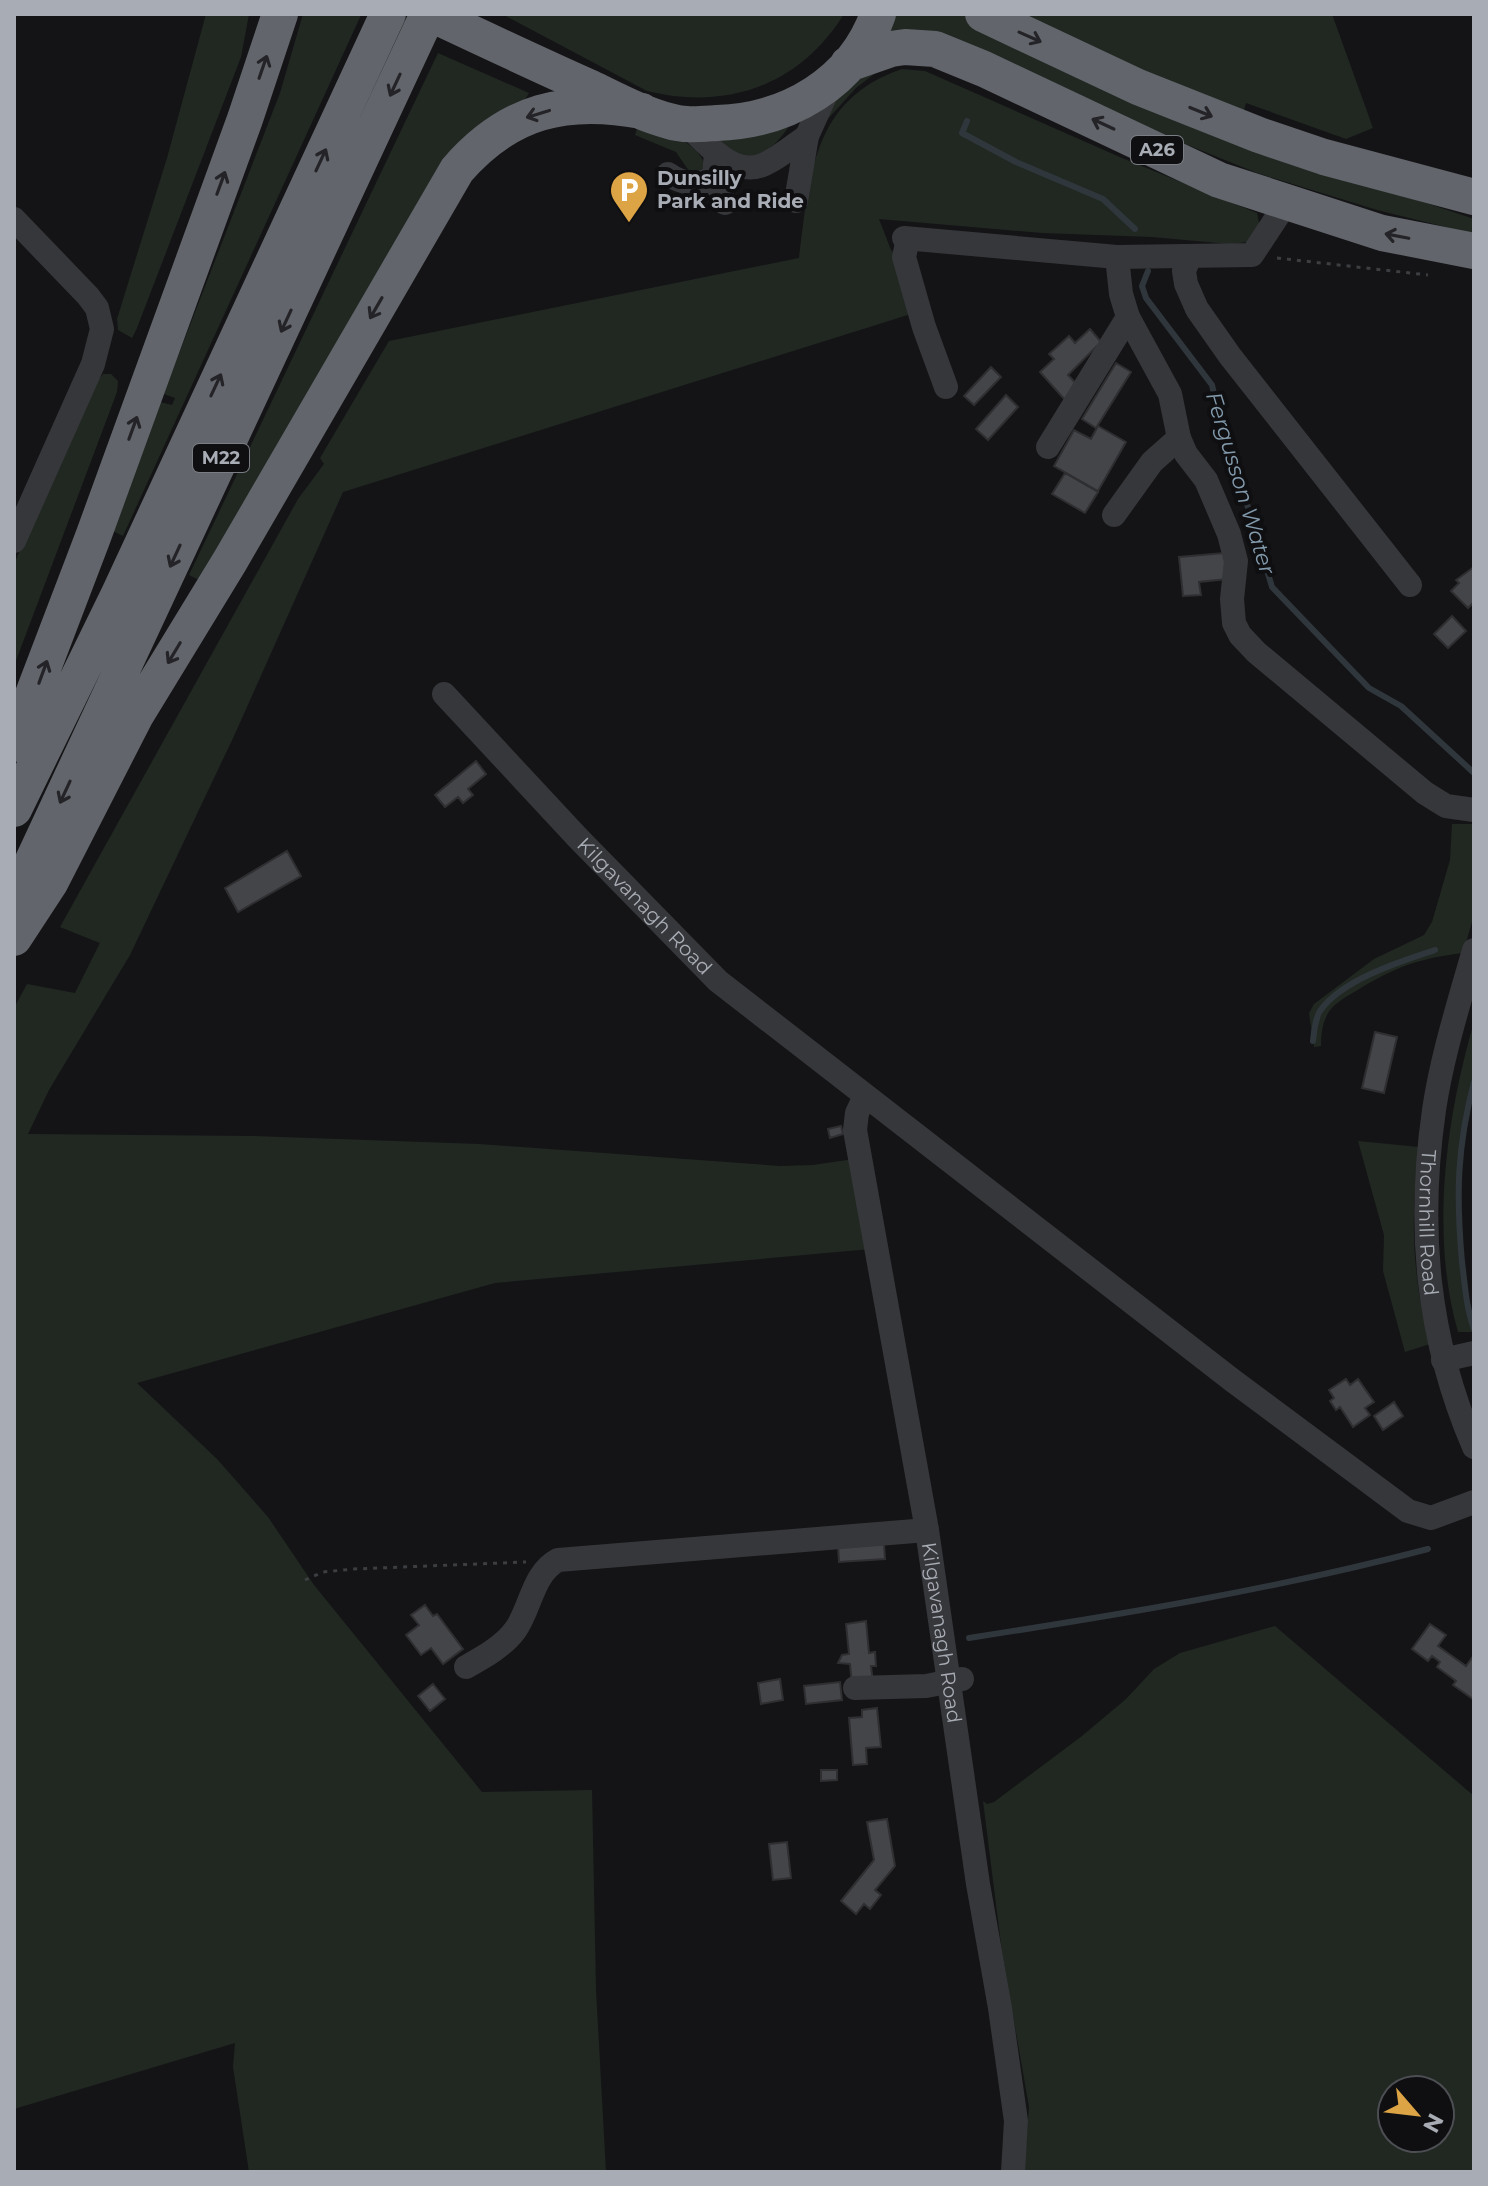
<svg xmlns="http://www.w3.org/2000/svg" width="1488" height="2186" font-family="Montserrat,sans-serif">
  <rect width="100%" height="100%" fill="#141416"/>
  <!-- green -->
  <path fill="#212822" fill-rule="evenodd" d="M206,14h43l-8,43 -104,271 -5,10 -14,-8 -1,-11 50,-161z
    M303,14l58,1 -238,521 -12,-6 49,-128 12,3 3,-7 -11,-4 2,-7 114,-294z
    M502,14h342c-44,71 -117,97 -197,77z
    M893,14h68l38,21 220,98 255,86v15l-97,-24 -120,-37 -136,-55 -236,-84z
    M1025,14h307l41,114 -27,11 -100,-36 -3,11 -165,-69z
    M438,53l91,40 -5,8 -44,23 -27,26 -250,432 -14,-7z
    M882,68l-26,20 -29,32c10,-33 25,-39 55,-52z
    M902,69l23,2 197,87 135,55 3,15 -13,14 -18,2 -77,-7 -110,-4 -163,-14 12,31 8,8 12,56 -568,178 -109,244 -104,219 -81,135 -21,44 225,2 226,8 301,22 33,-1 41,-6 17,90 -376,34 -358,100 80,76 51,58 46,68 168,207 110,-2 4,200 10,182h-357l-16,-105 2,-24 -221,66v-1101l13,-24 48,9 25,-50 -40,-16 238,-428 26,-35 -4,-6 69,-117 410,-83c11,-81 12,-158 103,-189z
    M639,123c27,13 56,14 67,44l-15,7 -15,-22 -41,-17z
    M790,125c-12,17 -21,27 -41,33l-17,-7 -14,-12z
    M103,374h8l7,7 -1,11 -103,274v-102l79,-178z
    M1452,824h22v91l-11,38c-44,5 -70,15 -107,38 -10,6 -24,13 -29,24 -5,10 -6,20 -6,31l-7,1 -5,-34 5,-9 60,-45 50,-24 8,-13 18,-62z
    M1474,1022v60l-16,77 -1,50 10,99 7,24h-16c-28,-98 -12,-214 16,-310z
    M1358,1141l61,6c-9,64 -7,134 11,197l-25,8 -22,-81 1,-36z
    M1275,1626l199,170v376h-450l5,-65 -27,-155 -19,-151 4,3 7,-2 88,-66 44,-37 28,-30 26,-16zM1392,2090h48v48h-48z"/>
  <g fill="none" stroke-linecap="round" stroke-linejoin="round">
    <!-- stream -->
    <path stroke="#2f373d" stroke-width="6" d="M967,121l-5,12 54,29 87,37 32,30
      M1148,271l-6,15 4,12 66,87 17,75 15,34 28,93 97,101 32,18 73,67
      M1313,1041c1,-10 2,-22 7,-30 21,-31 81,-50 115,-61
      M1474,1082c-17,65 -18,113 -12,180 3,23 4,45 12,67
      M969,1638c155,-24 307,-49 459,-89"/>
  </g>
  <!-- building -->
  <path fill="#434549" stroke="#2f2f32" stroke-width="2" d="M1090,329l11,13 -33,33 12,13 -14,13 -26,-29 14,-13 -5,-5 20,-18 6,7z
    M1116,363l15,9 -35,56 -14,-9z
    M991,367l10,10 -27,28 -10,-9z
    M1006,395l12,12 -30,33 -12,-11z
    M1098,426l28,16 -28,49 -44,-25 20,-36 17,9z
    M1065,473l33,19 -13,21 -33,-19z
    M1224,553l3,26 -28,3 2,13 -18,1 -4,-39z
    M1474,567v35l-6,6 -17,-17 8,-8 -3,-3z
    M1452,616l14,15 -18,17 -14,-14z
    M476,761l10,13 -18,15 5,6 -10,8 -5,-6 -13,10 -10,-12z
    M287,851l14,25 -63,36 -13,-24z
    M1375,1032l22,5 -13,56 -22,-5z
    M841,1126l2,8 -13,4 -2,-9z
    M1346,1379l4,6 8,-6 16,23 -9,6 5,7 -17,12 -13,-20 -4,3 -6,-9 4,-3 -5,-8z
    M1394,1402l9,14 -20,14 -9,-14z
    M884,1544l1,15 -46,3 -1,-16z
    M425,1605l8,11 4,-2 26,35 -20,15 -12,-16 -10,7 -15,-20 13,-10 -8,-10z
    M866,1621l3,32 6,-1 1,14h-5l2,16 -21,3 -2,-21 -12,-1 4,-8 7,-1 -3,-30z
    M1430,1624l16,11 -8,11 28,20 8,-11 -1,44 -20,-14 3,-4 -19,-14 3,-5 -8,-6 -4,5 -16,-12z
    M780,1679l3,21 -22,4 -3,-21z
    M840,1682l2,18 -36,4 -2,-18z
    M433,1684l12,15 -15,12 -12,-15z
    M877,1708l4,39 -15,1 1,16 -14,1 -4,-47 13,-1v-7z
    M821,1770h16v10l-16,1z
    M887,1819l8,47 -20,24 6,5 -11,14 -6,-5 -8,10 -15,-13 33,-41 -7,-38z
    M787,1842l4,36 -18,2 -4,-36z"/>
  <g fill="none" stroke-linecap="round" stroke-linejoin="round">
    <!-- path -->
    <path stroke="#3c3e41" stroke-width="3" stroke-dasharray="4 6" stroke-linecap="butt" d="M1277,258l151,17
      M305,1580l18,-8 31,-3 172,-7"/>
    <!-- minor -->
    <g stroke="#36373a" stroke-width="24">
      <path d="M686,124c20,19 48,55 79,40 15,-7 29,-19 42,-28"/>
      <path d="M716,153l-2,23 11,27"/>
      <path d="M668,174c14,10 32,13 46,2"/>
      <path d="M796,201l11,-65 23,-51"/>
      <path d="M14,219l74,77 9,12 5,21 -9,35 -79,177"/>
      <path d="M904,238l213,19 135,-2 35,-53"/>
      <path d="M908,239l-4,18 20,70 22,60"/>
      <path d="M1190,256l-6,15 2,13 11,25 33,47 180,229"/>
      <path d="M1179,438l7,16 20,26 23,54 7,27 -4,38 2,24 6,12 16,17 169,141 21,13 28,4"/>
      <path d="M1048,447l80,-130"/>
      <path d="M1114,515l38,-53 27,-24 -9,-44 -42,-77 -7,-23 -4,-37"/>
      <path id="s1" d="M444,694l133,143 141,144 514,399 176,131 23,7 43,-16"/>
      <path id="s2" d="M1474,950c-15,53 -32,106 -40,160 -17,118 -7,228 40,337"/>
      <path id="s3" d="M865,1096l-8,17 -2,17 72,400 51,354 22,124 16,113 -3,51"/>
      <path d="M1443,1360l31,-7"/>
      <path d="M466,1667c18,-10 38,-21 50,-38 15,-22 17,-56 42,-69l369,-30"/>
      <path d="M855,1688l71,-2 36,-7"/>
    </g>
    <!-- highway -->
    <path stroke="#62656b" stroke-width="36" d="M431,14c53,25 106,50 160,74 25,12 51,26 78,33 16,5 32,3 48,2 70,-2 137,-40 161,-109
      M983,14l155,73 121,48 65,22 150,40
      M848,64l43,-15 14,-2 30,2 49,20 235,111 163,53 92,18
      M14,744l79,-207 152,-418 35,-105
      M14,809l105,-215 269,-580
      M14,901l414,-887
      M14,938l36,-55 86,-168 94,-154 227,-391c52,-60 109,-73 185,-59"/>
  </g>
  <!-- one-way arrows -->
  <defs><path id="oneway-shaft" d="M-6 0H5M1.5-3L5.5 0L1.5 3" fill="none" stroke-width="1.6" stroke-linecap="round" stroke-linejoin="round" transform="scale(2)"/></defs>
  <g stroke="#242428">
    <use href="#oneway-shaft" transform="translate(1030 37) rotate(24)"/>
    <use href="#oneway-shaft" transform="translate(263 67) rotate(-71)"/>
    <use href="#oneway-shaft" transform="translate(395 85) rotate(115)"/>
    <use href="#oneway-shaft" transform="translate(1201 112) rotate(22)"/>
    <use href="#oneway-shaft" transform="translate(538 114) rotate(163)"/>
    <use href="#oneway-shaft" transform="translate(1103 124) rotate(-155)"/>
    <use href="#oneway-shaft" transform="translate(321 160) rotate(-65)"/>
    <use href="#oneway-shaft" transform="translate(221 183) rotate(-70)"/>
    <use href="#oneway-shaft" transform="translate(1397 236) rotate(-169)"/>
    <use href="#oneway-shaft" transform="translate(376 308) rotate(120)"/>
    <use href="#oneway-shaft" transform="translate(286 321) rotate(115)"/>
    <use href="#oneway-shaft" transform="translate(216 385) rotate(-65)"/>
    <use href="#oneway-shaft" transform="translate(133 428) rotate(-70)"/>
    <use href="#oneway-shaft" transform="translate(175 556) rotate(115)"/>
    <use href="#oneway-shaft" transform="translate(174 653) rotate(121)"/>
    <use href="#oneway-shaft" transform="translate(43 672) rotate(-70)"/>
    <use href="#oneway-shaft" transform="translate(65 792) rotate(115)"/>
  </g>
  <!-- icons -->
  <defs>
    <g id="parking-pin" transform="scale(2)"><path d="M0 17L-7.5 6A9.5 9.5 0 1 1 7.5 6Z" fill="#dda445" stroke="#0f0f11"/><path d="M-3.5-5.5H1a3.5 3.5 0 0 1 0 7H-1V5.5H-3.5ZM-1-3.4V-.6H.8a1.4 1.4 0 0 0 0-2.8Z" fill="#fff"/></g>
  </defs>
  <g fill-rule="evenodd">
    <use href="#parking-pin" x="629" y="190"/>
  </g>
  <g text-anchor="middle" stroke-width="8" stroke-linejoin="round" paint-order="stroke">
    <!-- shield labels -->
    <g fill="#0f0f11" stroke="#7a7d84" stroke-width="2">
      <rect x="1131" y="136" width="52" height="28" rx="6"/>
      <rect x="193" y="444" width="56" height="28" rx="6"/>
    </g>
    <g font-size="18" font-weight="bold" fill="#a8acb5">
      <text x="1157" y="156">A26</text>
      <text x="221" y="464">M22</text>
    </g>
    <!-- poi labels -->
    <g font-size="20" font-weight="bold" fill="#a8acb5" stroke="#0f0f11" text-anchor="start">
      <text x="657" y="185">Dunsilly<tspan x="657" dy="23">Park and Ride</tspan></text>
    </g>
    <!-- street labels -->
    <g font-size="20" fill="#a8acb5" stroke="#0f0f11">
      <text dy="7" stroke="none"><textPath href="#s1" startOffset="292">Kilgavanagh Road</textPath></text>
      <text dy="7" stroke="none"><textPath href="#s2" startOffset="278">Thornhill Road</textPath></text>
      <text dy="7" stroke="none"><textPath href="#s3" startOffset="546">Kilgavanagh Road</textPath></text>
    </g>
    <!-- water labels -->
    <g font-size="22" font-style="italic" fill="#829aac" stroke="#0f0f11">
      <text transform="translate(1241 483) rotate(73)" y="8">Fergusson Water</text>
    </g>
  </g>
  <!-- border -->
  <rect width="1488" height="2186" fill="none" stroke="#a8acb5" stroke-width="32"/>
  <!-- north arrow -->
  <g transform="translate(1416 2114) rotate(118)"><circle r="38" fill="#0f0f11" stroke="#4c4e53" stroke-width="2"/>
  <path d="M0-6L14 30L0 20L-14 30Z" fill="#dda445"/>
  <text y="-12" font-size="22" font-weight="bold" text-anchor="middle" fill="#a8acb5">N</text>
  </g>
</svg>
